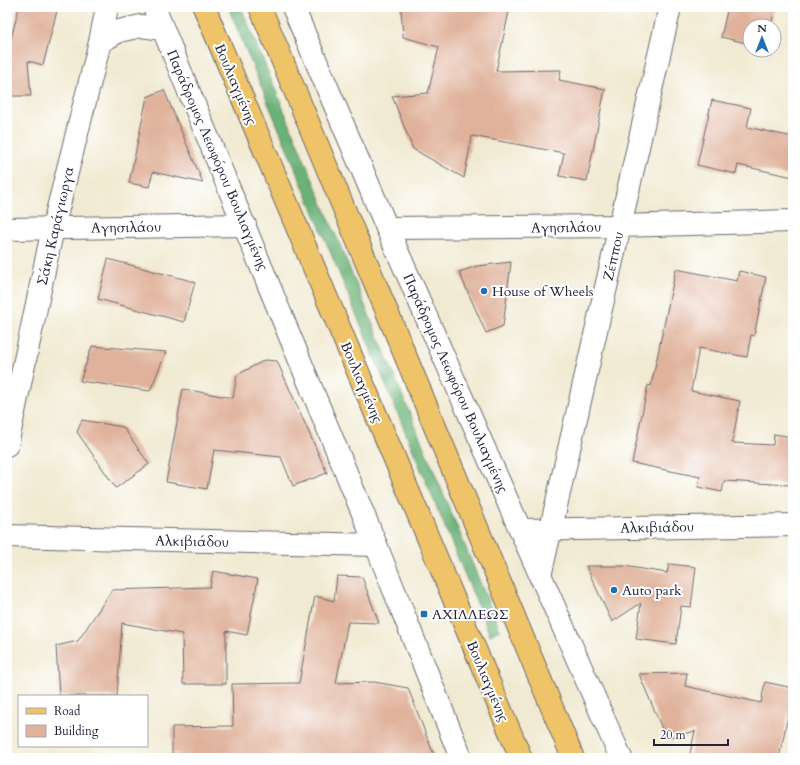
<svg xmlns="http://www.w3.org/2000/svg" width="800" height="765" font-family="Cardo,serif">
  <rect width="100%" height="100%" fill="#fff"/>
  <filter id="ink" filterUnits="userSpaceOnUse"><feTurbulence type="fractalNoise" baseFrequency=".025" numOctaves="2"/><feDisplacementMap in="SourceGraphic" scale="8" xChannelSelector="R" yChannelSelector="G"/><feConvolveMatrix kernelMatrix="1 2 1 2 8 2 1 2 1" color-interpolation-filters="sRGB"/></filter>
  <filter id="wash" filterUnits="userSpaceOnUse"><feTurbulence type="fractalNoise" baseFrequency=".012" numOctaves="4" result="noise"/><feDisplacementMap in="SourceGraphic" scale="16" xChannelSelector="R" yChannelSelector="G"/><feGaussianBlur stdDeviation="0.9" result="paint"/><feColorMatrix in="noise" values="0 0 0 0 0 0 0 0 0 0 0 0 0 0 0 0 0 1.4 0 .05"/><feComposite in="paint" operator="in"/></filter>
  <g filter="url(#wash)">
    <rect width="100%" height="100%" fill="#f1ead2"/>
    <!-- forest -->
    <path fill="#6bb278" stroke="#466a5a" d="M228,7h13l259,623 -10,5z"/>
    <g id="blocks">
      <!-- building -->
      <path fill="#e0b29b" d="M19,7h39l-15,58 -15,-4 3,35h-24v-41z
        M401,7h109l-14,64 65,-1 -2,10 46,9 -18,92 -28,-5 5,-23 -92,-17 -8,42 -51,-29 -21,-53 36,-3 11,-46 -36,-10z
        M728,7h47l-4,19h-21v18l-29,-7z
        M164,90l39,93 -50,-11 -4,15 -20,-4 18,-86z
        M712,100l39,8 -4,19 46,10v40l-55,-12 -2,9 -39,-9z
        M108,259l87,23 -11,40 -86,-23z
        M511,262l-8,64 -17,7 -27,-61 18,-6z
        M676,269l61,12 2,-10 27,6 -12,59 -3,-1 -4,22 -48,-9 -8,43 49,10 -8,42 41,2 1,-11 19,3v31l-3,17 -66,-4 -2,11 -24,-5 2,-10 -68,-14 16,-78 3,1z
        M92,346l74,6 -16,39 -70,-10z
        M265,360l12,1 50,112 -34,13 -12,-29 -67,-7 -7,39 -41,-7 17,-93 50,9 4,-23z
        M82,420l41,7 26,37 -33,24 -39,-56z
        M669,564l27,3 -5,40 -10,-1 -5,38 -40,-5 5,-36 -29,19 -26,-56h38l43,7z
        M213,571l45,8 -11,56 -21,-4v53h-43l-1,-50 -60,-11 -5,73h-58l-3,-50 22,-5 34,-51 98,-3z
        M337,576l25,1 17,46 -31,-1 -12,61 38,-1 34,6 27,70h-256v-4h-7v-27l61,-1 -1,-42 67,-1 16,-87 19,5z
        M687,673l-2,13 76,17 4,-21 28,6v5l-14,65h-90l6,-27 -29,7 -27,-64z"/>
    </g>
  </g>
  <g filter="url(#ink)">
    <use href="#blocks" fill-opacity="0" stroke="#6a6870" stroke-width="1"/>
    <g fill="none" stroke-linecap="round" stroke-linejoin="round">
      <!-- minor casing -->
      <g stroke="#6a6870" stroke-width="24">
        <path id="minor" d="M387,228l233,-2 173,-5
          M7,229l238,-4
          M521,530l272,-5
          M7,536l369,9
          M540,576l130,-569"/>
      </g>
      <!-- tertiary casing -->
      <g stroke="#6a6870" stroke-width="24">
        <path id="tertiary" d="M154,7l222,538 85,213
          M293,7l94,221 234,530
          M100,42l19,-11 22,-5 22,3
          M7,445l46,-217 47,-186 7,-35"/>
      </g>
      <!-- primary casing -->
      <g stroke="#6a6870" stroke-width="24">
        <path id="primary" d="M204,7l317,751
          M260,7l313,751"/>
      </g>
      <!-- minor -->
      <use href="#minor" stroke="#fff" stroke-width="22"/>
      <!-- tertiary -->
      <use href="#tertiary" stroke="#fff" stroke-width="22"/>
      <!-- primary -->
      <use href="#primary" stroke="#efc469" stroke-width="22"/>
    </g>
  </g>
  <!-- markers -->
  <g fill="#1f6fb2" stroke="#fff" stroke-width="1.5">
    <circle cx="484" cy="291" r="4"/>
    <circle cx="614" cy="590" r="4"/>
    <rect x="420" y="610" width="8" height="8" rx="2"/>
  </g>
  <g text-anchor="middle" stroke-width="4" stroke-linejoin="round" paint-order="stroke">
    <!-- street labels -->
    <g font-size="14" fill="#22223b" stroke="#fff">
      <text transform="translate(236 84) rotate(67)" y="5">Βουλιαγμένης</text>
      <text transform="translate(218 160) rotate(67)" y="5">Παράδρομος Λεωφόρου Βουλιαγμένης</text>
      <text transform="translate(55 226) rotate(-77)" y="5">Σάκη Καράγιωργα</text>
      <text transform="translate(126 227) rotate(-1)" y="5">Αγησιλάου</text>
      <text transform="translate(566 227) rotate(-1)" y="5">Αγησιλάου</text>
      <text transform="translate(613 256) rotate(-77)" y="5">Ζέππου</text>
      <text transform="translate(362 382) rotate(67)" y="5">Βουλιαγμένης</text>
      <text transform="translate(456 383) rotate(66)" y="5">Παράδρομος Λεωφόρου Βουλιαγμένης</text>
      <text transform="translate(657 527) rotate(-1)" y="5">Αλκιβιάδου</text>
      <text transform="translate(192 541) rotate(1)" y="5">Αλκιβιάδου</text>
      <text transform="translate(488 681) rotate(67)" y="5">Βουλιαγμένης</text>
    </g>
    <!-- poi labels -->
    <g font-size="14" fill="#22223b" stroke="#fff" text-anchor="start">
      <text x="492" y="296">House of Wheels</text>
      <text x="622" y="595">Auto park</text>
      <text x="432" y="619">ΑΧΙΛΛΕΩΣ</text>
    </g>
  </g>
  <!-- margin -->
  <rect width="800" height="765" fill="none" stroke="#fff" stroke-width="24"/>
  <!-- legend -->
  <rect x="18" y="695" width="130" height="52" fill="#ffffff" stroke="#a7a7b1"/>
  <rect x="26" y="708" width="20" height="6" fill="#efc469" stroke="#a7a7b1"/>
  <text x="54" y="715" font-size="12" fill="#22223b">Road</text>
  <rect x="26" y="725" width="20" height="12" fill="#e0b29b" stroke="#a7a7b1"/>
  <text x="54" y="735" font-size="12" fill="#22223b">Building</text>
  <!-- north arrow -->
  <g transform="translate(762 38)"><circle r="19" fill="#ffffff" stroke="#a7a7b1"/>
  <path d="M0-3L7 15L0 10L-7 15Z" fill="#1f6fb2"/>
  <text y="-6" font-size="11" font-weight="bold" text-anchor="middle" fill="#22223b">N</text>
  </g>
  <!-- scale -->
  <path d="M654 739v6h74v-6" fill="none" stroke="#22223b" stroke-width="2"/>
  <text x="660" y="739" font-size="12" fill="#22223b" stroke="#ffffff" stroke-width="3" paint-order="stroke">20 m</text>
</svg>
